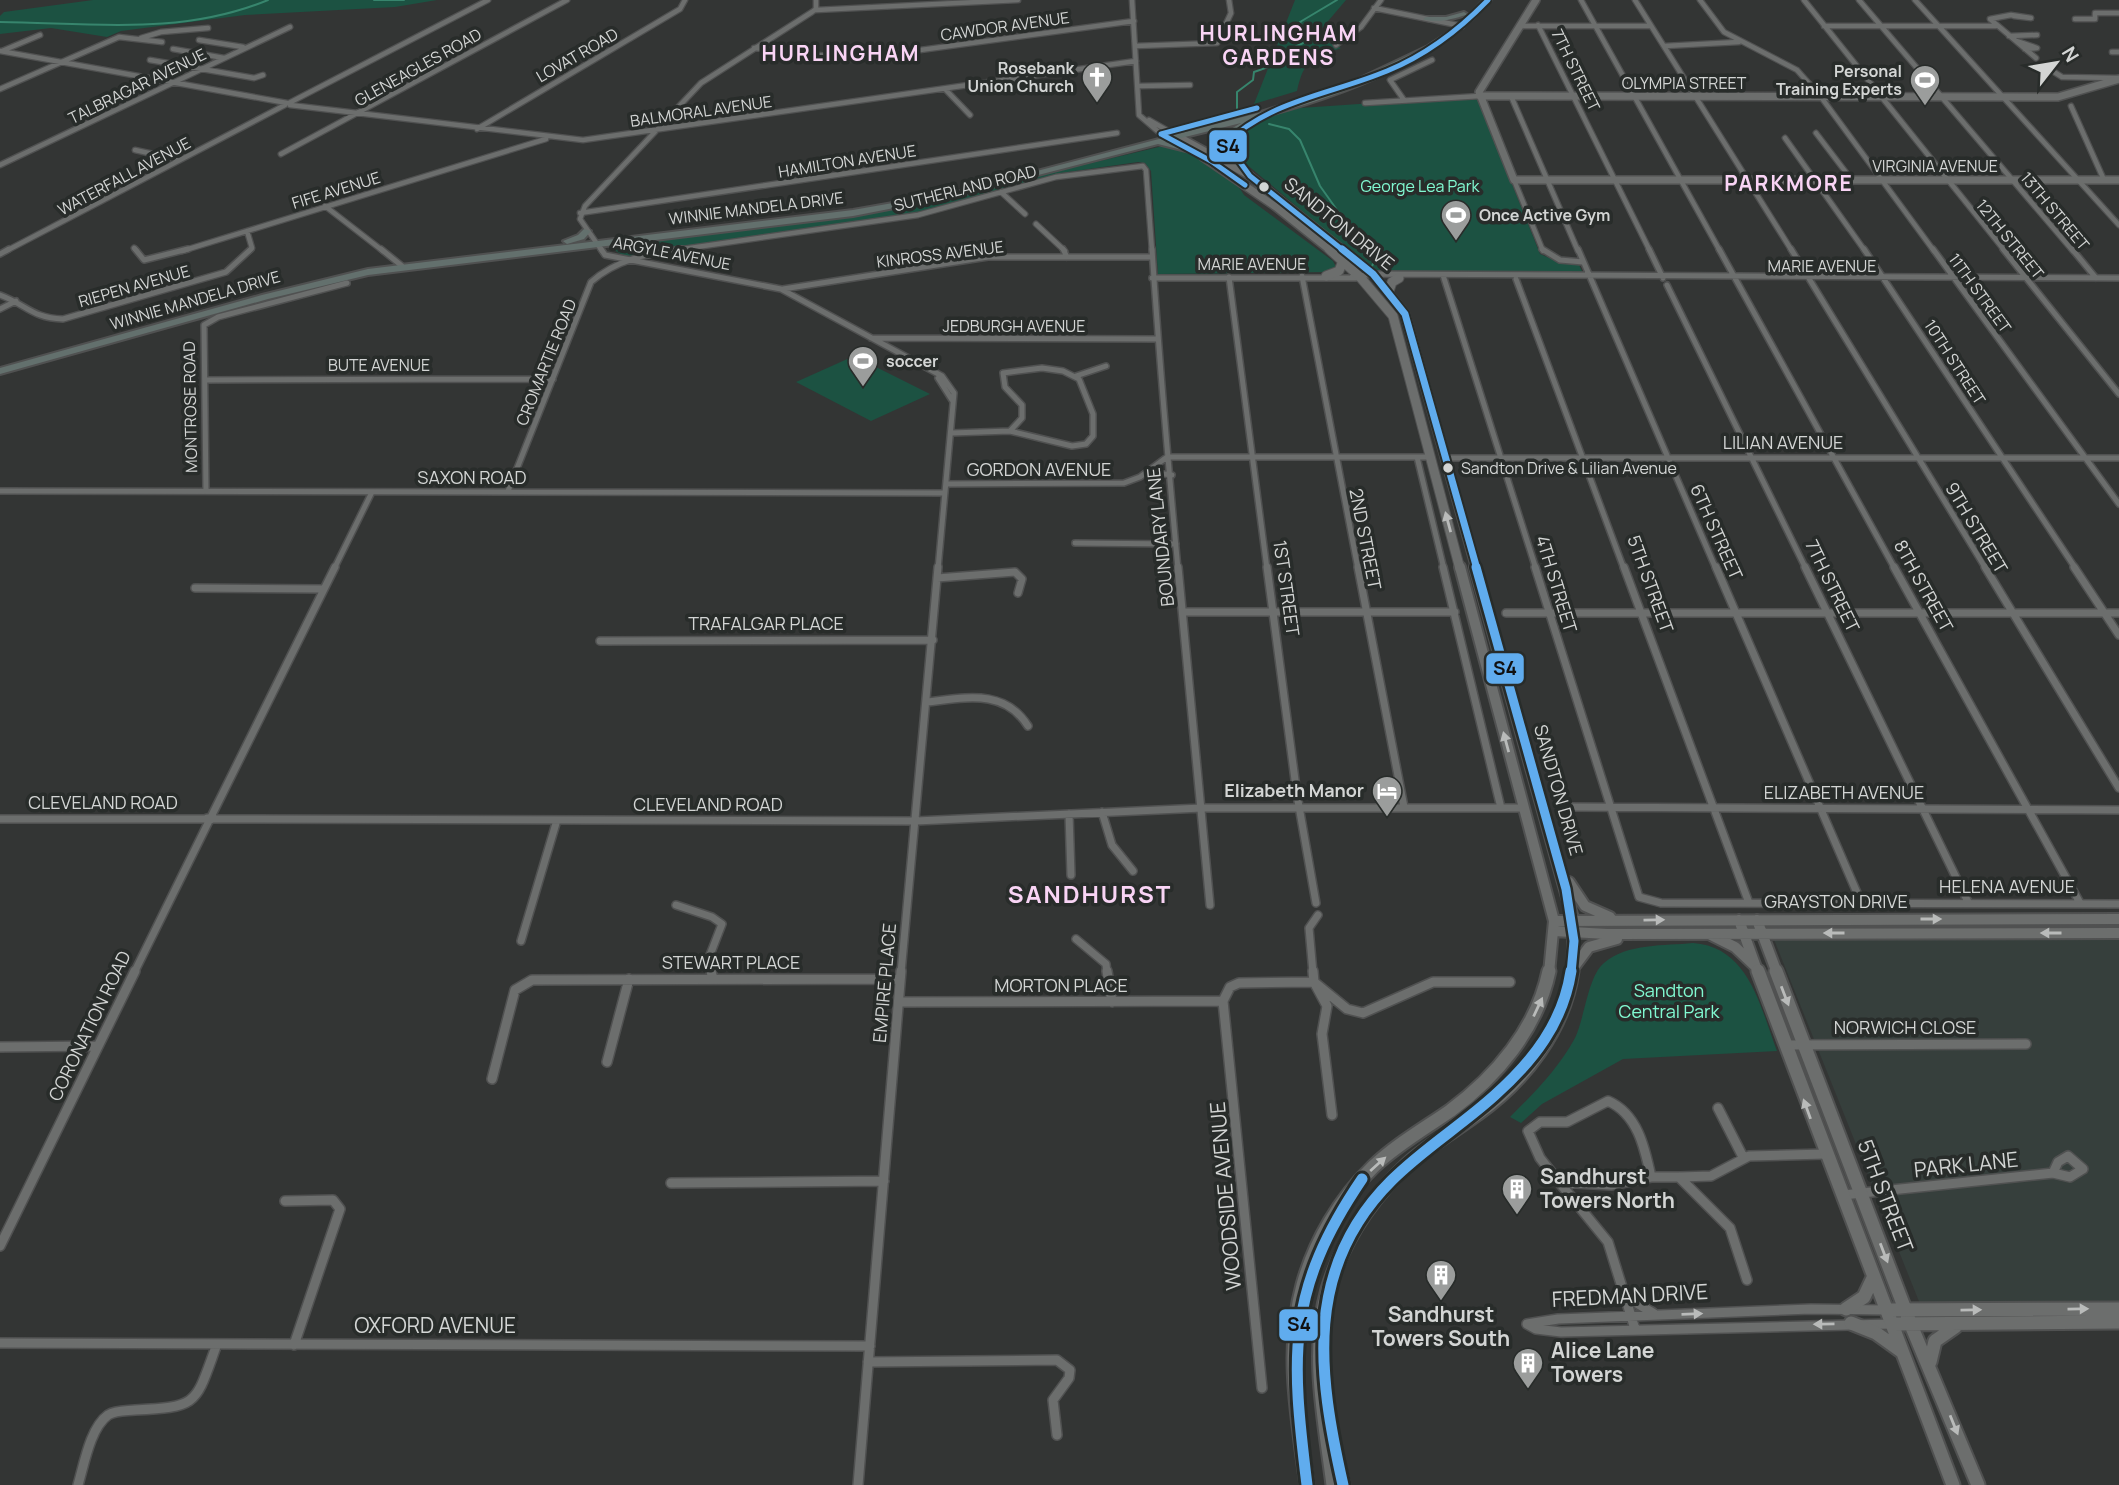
<svg xmlns="http://www.w3.org/2000/svg" width="2119" height="1485" font-family="Manrope,sans-serif">
  <rect width="100%" height="100%" fill="#333534"/>
  <!-- built -->
  <path fill="#363f3c" d="M2119,936v367l-199,1 -147,-367z"/>
  <!-- green -->
  <path fill="#1c5242" d="M93,0h344l-42,7 -150,8 -124,16 -14,6 -56,-9 -51,6v-18l4,-4z
    M1295,0h51l-28,33 3,7 20,8c-29,11 -37,11 -44,43l-43,13z
    M1477,96l63,158 14,6 24,3 6,12 -199,-3 -15,-4 -131,-110 -6,-24 24,-15 43,-11z
    M1163,146c25,3 69,27 81,49l89,66 4,8 -9,3 -170,2 -7,-103 -6,-8 -7,-1 -77,11 -147,40 -288,44 -17,-10 297,-40z
    M854,356l76,38 -59,27 -75,-39z
    M1693,943c56,4 67,63 84,108l-154,8 -81,45 -21,19 -11,-6c25,-25 48,-48 65,-79 10,-21 13,-62 29,-75 23,-20 61,-17 89,-20z"/>
  <g fill="none" stroke-linecap="round" stroke-linejoin="round">
    <!-- stream -->
    <path stroke="#37856d" stroke-width="2" d="M374,0h30
      M0,22c92,1 181,14 268,-22
      M1237,108v-16l16,-12 1,-8 20,-7 7,-11 30,-15 -11,-17 37,-22
      M1269,124l20,5 11,11 20,46 22,31 24,23 10,18 -4,8"/>
    <!-- street-far3 casing -->
    <g stroke="#505151" stroke-width="7">
      <path id="street-far3" d="M1132,0l7,115 22,19
        M1581,0l139,251
        M1635,0l157,251
        M1700,0l24,32 73,38 24,27 113,154
        M1804,0l201,251
        M1859,0l214,251
        M1915,0l204,225
        M1374,8l88,18
        M816,10l202,-10
        M2014,16l17,2 -20,-3 -21,4 46,39
        M2075,19h20v-6h24
        M1538,25l112,226
        M1519,26h132
        M1824,26h172
        M2009,36l28,-1
        M141,38l20,-6 47,-4
        M199,40l44,7
        M2017,41l20,7 -12,1
        M1336,45l25,-18 20,-27
        M1135,46l82,-3 14,-30 -2,-13
        M1665,46l74,-4
        M754,48l100,11 280,-38
        M173,49l51,9
        M0,51l287,52
        M2,51l38,-16
        M2112,52h7
        M150,60l104,18 9,-3
        M2043,65l19,12 56,1
        M1139,86l51,-1
        M0,89l119,-52 43,5
        M945,89l25,26
        M1511,96l67,155
        M1404,100l-14,-20 42,-20
        M289,103l199,-103
        M1365,103l115,-7
        M290,105l293,35 553,-79
        M2071,106l33,74
        M1149,120l21,12
        M477,129l203,-120 5,-9
        M1816,133l35,46
        M1785,138l80,113
        M135,150l41,9
        M281,154l286,-154
        M0,165l290,-138
        M1514,180l29,71
        M1001,192l24,22
        M325,206l58,45
        M580,213l537,-80
        M1036,224l29,27
        M247,231l5,17 -3,3
        M134,248l3,3
        M6,251l279,-146
        M182,251l364,-112
        M602,251l-22,-32 5,-13 116,-123 111,-71 4,-3v-9
        M669,251l249,-36 138,-38 87,-11 3,4 6,81"/>
    </g>
    <!-- street-far2 casing -->
    <g stroke="#505151" stroke-width="8">
      <path id="street-far2" d="M135,249l9,11 44,-11
        M381,249l21,17
        M601,249l4,6 176,34 161,87 12,17 -16,176
        M1063,249l4,8
        M1152,249c7,107 16,213 26,320
        M1542,249l18,11 23,2
        M1578,249l138,320
        M1649,249l14,29
        M1719,249l176,320
        M1791,249l195,320
        M1864,249l212,320
        M1933,249l186,255
        M2003,249l116,145
        M2072,249l24,29
        M0,254l9,-5
        M1443,275l93,294
        M1302,276l56,293
        M1229,277l38,292
        M1352,277l21,-3 746,4
        M1152,278h204
        M1516,279l108,290
        M1667,285l139,284
        M783,289l205,-32h163
        M0,295c27,10 32,23 63,24l163,-47 25,-23
        M0,309l16,-8
        M871,338l286,1
        M1042,368l21,3 16,8 14,35v22l-7,8 -14,2 -62,-15 12,-13v-13l-17,-18 -2,-14z
        M1076,376l30,-10
        M938,378l14,22
        M205,380l348,-1
        M951,433l59,-2
        M1417,457l27,112
        M1446,458h673
        M1149,472l23,3
        M946,484l178,-1 16,-6 27,-20h264
        M0,491l945,2
        M206,491l-2,-166 14,-8 129,-34
        M508,491l83,-209c26,-23 57,-28 90,-33
        M1075,543l101,1
        M334,569l38,-77"/>
    </g>
    <!-- street-far1 casing -->
    <g stroke="#505151" stroke-width="10">
      <path id="street-far1" d="M1178,567l32,338
        M1267,567l30,228 19,108
        M1358,567l46,240
        M1443,567l58,241
        M1535,567l104,330 22,6 458,1
        M1624,567l125,336
        M1716,567l145,335
        M1805,567l163,335
        M1894,567l186,336
        M1985,567l134,221
        M2074,567l45,68
        M937,578l78,-6 7,7 -4,14
        M195,588l129,1
        M1184,612h271
        M1506,613h613
        M600,641l333,-1
        M927,702c38,-4 77,-14 101,24
        M1569,807l550,3
        M1102,812l10,33 21,26
        M1069,814l2,61
        M211,817l124,-250
        M207,818h7l-5,3z
        M0,819h206
        M214,819l702,2 286,-13h322
        M676,905l36,12 10,7 -12,31 1,18
        M1076,939l30,25 1,9
        M521,941l36,-121
        M134,973l75,-152
        M901,973l37,-406
        M1313,973l-4,-45 9,-13"/>
    </g>
    <!-- street casing -->
    <g stroke="#505151" stroke-width="12">
      <path id="street" d="M711,971l2,8
        M1107,971l5,31
        M1313,971l1,11 13,24 -5,28 10,81
        M1223,1001l39,387
        M1223,1001l7,-14 9,-4 75,-1 33,27 16,4 70,-31h77
        M899,1002l324,-1
        M1785,1045l241,-1
        M0,1047l98,-1
        M607,1062l22,-83
        M492,1079l23,-89 17,-10 368,-1
        M1718,1108l25,49
        M2068,1156l15,13 -13,8 -17,-4 5,-11z
        M1680,1177l31,-1 38,-20 76,-2
        M1559,1182l-19,-24 -12,-27 12,-9h27l41,-21c30,13 37,48 43,76
        M671,1183l213,-2
        M1843,1195l210,-22
        M285,1201l48,-1 7,9 -46,136
        M0,1246l135,-275
        M1625,1296l28,17
        M1527,1324l9,5 25,3 331,-8
        M1527,1324l31,-5 253,-10 75,1
        M1635,1329l-27,-87 -49,-60 52,3 40,-8h28l51,51 17,52
        M0,1343l870,3
        M868,1362l189,-2 13,10 -1,8 -16,22 4,35
        M78,1485c6,-20 12,-57 30,-70 8,-5 18,-4 27,-5 65,-3 60,-6 82,-66
        M858,1485l43,-514"/>
    </g>
    <!-- secondary-far3 casing -->
    <g stroke="#505151" stroke-width="10">
      <path id="secondary-far3" d="M1536,0l-57,92 35,88h605
        M1480,96l578,1 61,-18
        M1170,132l80,44 94,75
        M1203,157l73,50 55,44"/>
    </g>
    <!-- secondary-far2 casing -->
    <g stroke="#505151" stroke-width="11">
      <path id="secondary-far2" d="M1329,249l31,28 33,39 67,253
        M1342,249l31,25 32,40 71,255
        M1326,276l13,-5 3,-8
        M1389,291l3,-9 7,-4"/>
    </g>
    <!-- secondary-far1 casing -->
    <g stroke="#505151" stroke-width="14">
      <path id="secondary-far1" d="M1460,567l94,354 -5,52
        M1475,567l99,355 -2,51
        M1569,882l16,24 25,11
        M1739,920l19,53
        M1757,920l20,53
        M1554,921l565,-2
        M1554,931l53,3 512,-1
        M1711,935l24,12 19,18
        M1574,967l15,-20 28,-8"/>
    </g>
    <!-- secondary casing -->
    <g stroke="#505151" stroke-width="17">
      <path id="secondary" d="M1758,971l195,514
        M1776,971l135,354 67,160
        M1846,1309l18,-12 9,-19
        M1886,1310l233,-1
        M1851,1323l25,10 25,18
        M1892,1324l227,-2
        M1930,1362l5,-21 20,-14
        M1335,1453l8,32
        M1307,1485c-9,-66 -22,-135 -4,-200 12,-44 37,-86 70,-118 23,-22 51,-38 77,-56 46,-34 87,-82 99,-140
        M1333,1485c-8,-63 -23,-133 -5,-196 15,-48 43,-91 80,-125 21,-19 46,-33 69,-50 47,-33 87,-85 95,-143"/>
    </g>
    <!-- primary casing -->
    <g stroke="#505151" stroke-width="4">
      <path id="primary" d="M1484,0h7c-56,64 -158,99 -240,120v3l-14,10 -7,10 8,15 16,18 -1,2h-6l-15,-17 -10,-18 9,-14 10,-6 -76,19 28,6v4h-3l-32,-8 -197,51 -108,21 -485,59 -100,24 -268,75v-6l262,-73 106,-26 485,-59 108,-19 297,-78 94,-31 76,-36 32,-21z
        M1464,12l3,2 -1,1c-14,4 -29,9 -43,4l3,-2h20z
        M584,229l7,2 -7,8 -17,5 -4,-3 15,-6z"/>
    </g>
    <!-- street-far3 -->
    <use href="#street-far3" stroke="#6c6e6d" stroke-width="4.5"/>
    <!-- street-far2 -->
    <use href="#street-far2" stroke="#6c6e6d" stroke-width="5"/>
    <!-- street-far1 -->
    <use href="#street-far1" stroke="#6c6e6d" stroke-width="7"/>
    <!-- street -->
    <use href="#street" stroke="#6c6e6d" stroke-width="9"/>
    <!-- secondary-far3 -->
    <use href="#secondary-far3" stroke="#6c6e6d" stroke-width="7"/>
    <!-- secondary-far2 -->
    <use href="#secondary-far2" stroke="#6c6e6d" stroke-width="9"/>
    <!-- secondary-far1 -->
    <use href="#secondary-far1" stroke="#6c6e6d" stroke-width="10"/>
    <!-- secondary -->
    <use href="#secondary" stroke="#6c6e6d" stroke-width="13"/>
    <!-- primary -->
    <use href="#primary" fill="#63706d" fill-rule="evenodd"/>
    <!-- bus-1-far3 casing -->
    <g stroke="#282c2a" stroke-width="9">
      <path id="bus-1-far3" d="M1161,134l50,27 34,24
        M1161,134l96,-26
        M1344,251l-94,-75 -24,-33c45,-43 106,-49 161,-72 39,-16 72,-41 101,-71"/>
    </g>
    <!-- bus-1-far2 casing -->
    <g stroke="#282c2a" stroke-width="11">
      <path id="bus-1-far2" d="M1342,249l31,25 32,40 72,255"/>
    </g>
    <!-- bus-1-far1 casing -->
    <g stroke="#282c2a" stroke-width="14">
      <path id="bus-1-far1" d="M1476,567l90,322 8,52 -3,32"/>
    </g>
    <!-- bus-1 casing -->
    <g stroke="#282c2a" stroke-width="17">
      <path id="bus-1" d="M1307,1485c-16,-130 -21,-194 55,-306
        M1343,1485c-25,-111 -40,-217 49,-305 31,-31 70,-55 103,-85 38,-34 68,-72 76,-124"/>
    </g>
    <!-- bus-1-far3 -->
    <use href="#bus-1-far3" stroke="#60acee" stroke-width="5"/>
    <!-- bus-1-far2 -->
    <use href="#bus-1-far2" stroke="#60acee" stroke-width="7"/>
    <!-- bus-1-far1 -->
    <use href="#bus-1-far1" stroke="#60acee" stroke-width="9"/>
    <!-- bus-1 -->
    <use href="#bus-1" stroke="#60acee" stroke-width="11"/>
  </g>
  <!-- one-way arrows -->
  <defs><path id="oneway-solid" d="M-6-.8H1V-3.2L6.5 0L1 3.2V.8H-6Z" transform="scale(1.75)"/></defs>
  <g fill="#b9bbba">
    <use href="#oneway-solid" transform="translate(1448 522) rotate(-105)"/>
    <use href="#oneway-solid" transform="translate(1506 742) rotate(-105)"/>
    <use href="#oneway-solid" transform="translate(1931 919)"/>
    <use href="#oneway-solid" transform="translate(1654 920) rotate(-1)"/>
    <use href="#oneway-solid" transform="translate(1834 933) rotate(-180)"/>
    <use href="#oneway-solid" transform="translate(2051 933) rotate(180)"/>
    <use href="#oneway-solid" transform="translate(1785 996) rotate(69)"/>
    <use href="#oneway-solid" transform="translate(1538 1007) rotate(-65)"/>
    <use href="#oneway-solid" transform="translate(1807 1109) rotate(-110)"/>
    <use href="#oneway-solid" transform="translate(1378 1164) rotate(-42)"/>
    <use href="#oneway-solid" transform="translate(1884 1253) rotate(69)"/>
    <use href="#oneway-solid" transform="translate(2078 1309) rotate(-1)"/>
    <use href="#oneway-solid" transform="translate(1971 1310) rotate(-1)"/>
    <use href="#oneway-solid" transform="translate(1692 1314) rotate(-2)"/>
    <use href="#oneway-solid" transform="translate(1824 1324) rotate(179)"/>
    <use href="#oneway-solid" transform="translate(1954 1425) rotate(68)"/>
  </g>
  <!-- icons -->
  <defs>
    <g id="church-pin" transform="scale(1.575)"><path d="M0 17L-7.5 6A9.5 9.5 0 1 1 7.5 6Z" fill="#9b9d9c" stroke="#282c2a"/><path d="M-1.2-6h2.4v3.5h3.3v2.4h-3.3V6h-2.4V-.1h-3.3v-2.4h3.3Z" fill="#fff"/></g>
    <g id="stadium-pin" transform="scale(1.575)"><path d="M0 17L-7.5 6A9.5 9.5 0 1 1 7.5 6Z" fill="#9b9d9c" stroke="#282c2a"/><path d="M0-5a6.5 5 0 1 0 0 10a6.5 5 0 1 0 0-10ZM-3.5-1.8h7v3.6h-7Z" fill="#fff"/></g>
    <g id="hotel-pin" transform="scale(1.575)"><path d="M0 17L-7.5 6A9.5 9.5 0 1 1 7.5 6Z" fill="#9b9d9c" stroke="#282c2a"/><path d="M-6-4.5h1.5V1H6V5H4.5V3h-9V5H-6ZM-4 0a1.8 1.8 0 1 1 3.6 0ZM.5 0V-2.5h3Q6-2.5 6 0Z" fill="#fff"/></g>
    <g id="building-pin" transform="scale(1.575)"><path d="M0 17L-7.5 6A9.5 9.5 0 1 1 7.5 6Z" fill="#9b9d9c" stroke="#282c2a"/><path d="M-4-6H4V6H1V3H-1V6H-4ZM-2.5-4.3h1.7v1.8h-1.7ZM.8-4.3h1.7v1.8H.8ZM-2.5-1h1.7V.8h-1.7ZM.8-1h1.7V.8H.8Z" fill="#fff"/></g>
  </defs>
  <g fill-rule="evenodd">
    <use href="#church-pin" x="1097" y="77"/>
    <use href="#stadium-pin" x="1925" y="80"/>
    <use href="#stadium-pin" x="1456" y="215"/>
    <use href="#stadium-pin" x="863" y="361"/>
    <use href="#hotel-pin" x="1387" y="791"/>
    <use href="#building-pin" x="1517" y="1189"/>
    <use href="#building-pin" x="1441" y="1275"/>
    <use href="#building-pin" x="1528" y="1363"/>
  </g>
  <!-- markers -->
  <g fill="#d3d5d4" stroke="#282c2a" stroke-width="2.5">
    <circle cx="1264" cy="187" r="6"/>
    <circle cx="1448" cy="468" r="6"/>
  </g>
  <g text-anchor="middle" stroke-width="7" stroke-linejoin="round" paint-order="stroke">
    <!-- far-street labels -->
    <g font-size="16" fill="#d3d5d4" stroke="#282c2a">
      <text transform="translate(1005 26) rotate(-8)" y="6">CAWDOR AVENUE</text>
      <text transform="translate(577 55) rotate(-30)" y="6">LOVAT ROAD</text>
      <text transform="translate(418 67) rotate(-29)" y="6">GLENEAGLES ROAD</text>
      <text transform="translate(1576 70) rotate(64)" y="6">7TH STREET</text>
      <text x="1684" y="89">OLYMPIA STREET</text>
      <text transform="translate(137 86) rotate(-26)" y="6">TALBRAGAR AVENUE</text>
      <text transform="translate(701 111) rotate(-8)" y="6">BALMORAL AVENUE</text>
      <text transform="translate(847 161) rotate(-9)" y="6">HAMILTON AVENUE</text>
      <text x="1935" y="172">VIRGINIA AVENUE</text>
      <text transform="translate(124 176) rotate(-28)" y="6">WATERFALL AVENUE</text>
      <text transform="translate(965 188) rotate(-14)" y="6">SUTHERLAND ROAD</text>
      <text transform="translate(336 190) rotate(-17)" y="6">FIFE AVENUE</text>
      <text transform="translate(756 208) rotate(-7)" y="6">WINNIE MANDELA DRIVE</text>
      <text transform="translate(2055 211) rotate(50)" y="6">13TH STREET</text>
      <text transform="translate(2010 239) rotate(51)" y="6">12TH STREET</text>
      <text transform="translate(672 253) rotate(11)" y="6">ARGYLE AVENUE</text>
      <text transform="translate(940 254) rotate(-7)" y="6">KINROSS AVENUE</text>
      <text x="1252" y="270">MARIE AVENUE</text>
      <text x="1822" y="272">MARIE AVENUE</text>
      <text transform="translate(134 286) rotate(-16)" y="6">RIEPEN AVENUE</text>
      <text transform="translate(1980 293) rotate(54)" y="6">11TH STREET</text>
      <text transform="translate(195 300) rotate(-16)" y="6">WINNIE MANDELA DRIVE</text>
      <text x="1014" y="332">JEDBURGH AVENUE</text>
      <text transform="translate(546 362) rotate(-68)" y="6">CROMARTIE ROAD</text>
      <text transform="translate(1955 362) rotate(57)" y="6">10TH STREET</text>
      <text x="379" y="371">BUTE AVENUE</text>
      <text transform="translate(190 407) rotate(-91)" y="6">MONTROSE ROAD</text>
    </g>
    <!-- far-poi labels -->
    <g font-size="16" font-weight="bold" fill="#d3d5d4" stroke="#282c2a" text-anchor="end">
      <text x="1074" y="74">Rosebank<tspan x="1074" dy="18">Union Church</tspan></text>
      <text x="1902" y="77">Personal<tspan x="1902" dy="18">Training Experts</tspan></text>
      <text x="1479" y="221" text-anchor="start">Once Active Gym</text>
      <text x="886" y="367" text-anchor="start">soccer</text>
    </g>
    <!-- far-park labels -->
    <g font-size="16" fill="#81f9d1" stroke="#282c2a">
      <text x="1420" y="192">George Lea Park</text>
    </g>
    <!-- bus labels -->
    <g font-size="16" fill="#d3d5d4" stroke="#282c2a" text-anchor="start">
      <text x="1461" y="474">Sandton Drive &amp; Lilian Avenue</text>
    </g>
    <!-- street labels -->
    <g font-size="18" fill="#d3d5d4" stroke="#282c2a">
      <text transform="translate(1339 224) rotate(39)" y="6">SANDTON DRIVE</text>
      <text x="1783" y="449">LILIAN AVENUE</text>
      <text x="1039" y="476">GORDON AVENUE</text>
      <text x="472" y="484">SAXON ROAD</text>
      <text transform="translate(1976 528) rotate(59)" y="6">9TH STREET</text>
      <text transform="translate(1716 532) rotate(66)" y="6">6TH STREET</text>
      <text transform="translate(1161 537) rotate(-96)" y="6">BOUNDARY LANE</text>
      <text transform="translate(1365 539) rotate(79)" y="6">2ND STREET</text>
      <text transform="translate(1556 584) rotate(73)" y="6">4TH STREET</text>
      <text transform="translate(1650 584) rotate(70)" y="6">5TH STREET</text>
      <text transform="translate(1832 586) rotate(64)" y="6">7TH STREET</text>
      <text transform="translate(1923 586) rotate(61)" y="6">8TH STREET</text>
      <text transform="translate(1286 588) rotate(82)" y="6">1ST STREET</text>
      <text x="766" y="630">TRAFALGAR PLACE</text>
      <text transform="translate(1558 790) rotate(74)" y="6">SANDTON DRIVE</text>
      <text x="1844" y="799">ELIZABETH AVENUE</text>
      <text x="103" y="809">CLEVELAND ROAD</text>
      <text x="708" y="811">CLEVELAND ROAD</text>
      <text x="2007" y="893">HELENA AVENUE</text>
      <text x="1836" y="908">GRAYSTON DRIVE</text>
      <text x="731" y="969">STEWART PLACE</text>
      <text transform="translate(885 983) rotate(-85)" y="6">EMPIRE PLACE</text>
      <text x="1061" y="992">MORTON PLACE</text>
      <text transform="translate(90 1026) rotate(-64)" y="6">CORONATION ROAD</text>
      <text x="1905" y="1034">NORWICH CLOSE</text>
    </g>
    <!-- poi labels -->
    <g font-size="18" font-weight="bold" fill="#d3d5d4" stroke="#282c2a" text-anchor="end">
      <text x="1364" y="797">Elizabeth Manor</text>
    </g>
    <!-- park labels -->
    <g font-size="18" fill="#81f9d1" stroke="#282c2a">
      <text x="1669" y="997">Sandton<tspan x="1669" dy="21">Central Park</tspan></text>
    </g>
    <!-- far-district labels -->
    <g font-size="21" font-weight="bold" letter-spacing="2" fill="#f9d4f5" stroke="#282c2a">
      <text x="1279" y="41">HURLINGHAM<tspan x="1279" dy="24">GARDENS</tspan></text>
      <text x="841" y="61">HURLINGHAM</text>
      <text x="1789" y="191">PARKMORE</text>
    </g>
    <!-- near-street labels -->
    <g font-size="21" fill="#d3d5d4" stroke="#282c2a">
      <text transform="translate(1966 1165) rotate(-6)" y="7">PARK LANE</text>
      <text transform="translate(1226 1196) rotate(-95)" y="7">WOODSIDE AVENUE</text>
      <text transform="translate(1885 1196) rotate(69)" y="7">5TH STREET</text>
      <text transform="translate(1630 1296) rotate(-3)" y="7">FREDMAN DRIVE</text>
      <text x="435" y="1333">OXFORD AVENUE</text>
    </g>
    <!-- near-poi labels -->
    <g font-size="21" font-weight="bold" fill="#d3d5d4" stroke="#282c2a" text-anchor="start">
      <text x="1540" y="1184">Sandhurst<tspan x="1540" dy="24">Towers North</tspan></text>
      <text x="1441" y="1322" text-anchor="middle">Sandhurst<tspan x="1441" dy="24">Towers South</tspan></text>
      <text x="1551" y="1358">Alice Lane<tspan x="1551" dy="24">Towers</tspan></text>
    </g>
    <!-- district labels -->
    <g font-size="24" font-weight="bold" letter-spacing="2" fill="#f9d4f5" stroke="#282c2a">
      <text x="1090" y="903">SANDHURST</text>
    </g>
  </g>
  <g stroke="#282c2a" stroke-width="2.5">
    <rect x="1208" y="129" width="40" height="34" rx="7" fill="#60acee"/>
    <rect x="1485" y="652" width="40" height="33" rx="7" fill="#60acee"/>
    <rect x="1278" y="1308" width="41" height="34" rx="7" fill="#60acee"/>
  </g>
  <g font-size="19" text-anchor="middle" font-weight="bold" fill="#111">
    <text x="1228" y="153">S4</text>
    <text x="1505" y="675">S4</text>
    <text x="1299" y="1331">S4</text>
  </g>
  <!-- north arrow -->
  <g transform="translate(2056 63) rotate(59)" stroke="#282c2a" stroke-width="5" paint-order="stroke">
  <path d="M0-5L12 26L0 18L-12 26Z" fill="#d3d5d4"/>
  <text y="-10" font-size="19" font-weight="bold" text-anchor="middle" fill="#d3d5d4">N</text>
  </g>
</svg>
